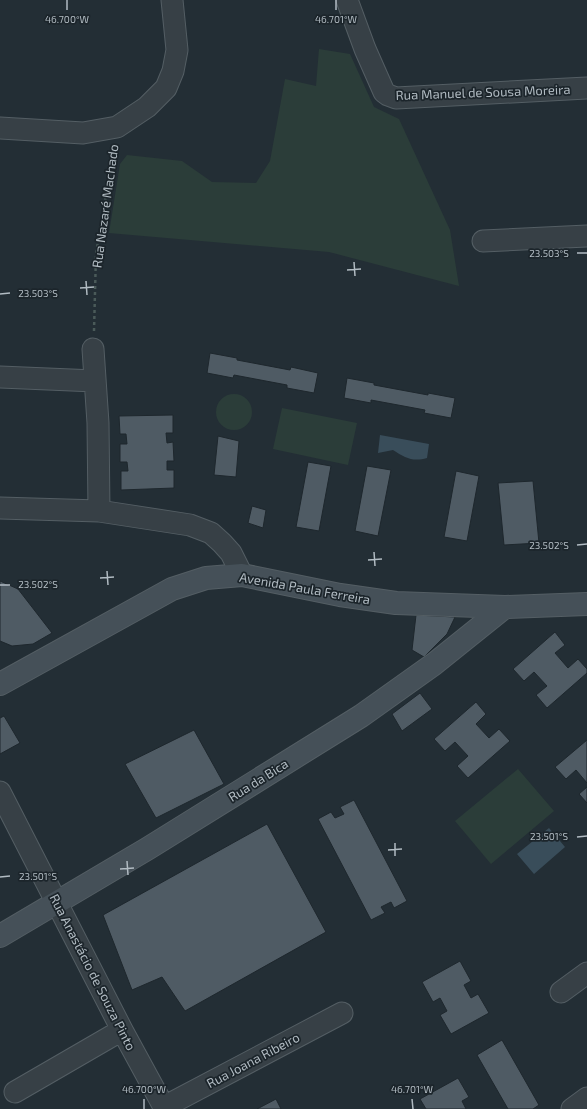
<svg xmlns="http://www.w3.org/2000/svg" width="587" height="1109" font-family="'Exo 2',sans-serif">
  <rect width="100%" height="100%" fill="#232e35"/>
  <!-- green -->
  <path fill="#2b3d39" d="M319,49l31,5 24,53 25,12 51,111 9,56 -130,-34 -220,-19 11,-69 7,-9 55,6 30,21 44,1 14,-22 15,-82 31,7z
    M216 412a18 18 0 1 1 36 0a18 18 0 1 1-36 0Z
    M282,408l75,15 -9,42 -75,-16z
    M518,769l36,42 -63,53 -36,-43z"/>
  <!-- water -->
  <path fill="#394d5a" d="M380,435l49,9 -2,14c-14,4 -22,0 -34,-8l-15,3z
    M549,828l16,19 -31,27 -17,-20z"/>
  <!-- building -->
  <path fill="#4f5b64" stroke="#1e272d" d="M210,353l27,5v2l53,10 1,-3 27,6 -4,20 -27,-5v-3l-53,-10 -1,3 -26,-5z
    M347,378l27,5v2l54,10v-2l27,5 -4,20 -27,-5 1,-3 -54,-10v3l-27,-5z
    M173,415v18h-7l1,10 6,-1 1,19h-7v9h7v18l-53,2v-19h7l-1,-9h-7v-18h7l-1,-10h-6l-1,-18z
    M218,436l21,5 -3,36 -22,-2z
    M308,462l23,4 -12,65 -23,-4z
    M367,466l24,4 -13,66 -23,-5z
    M456,471l23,5 -12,65 -23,-4z
    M533,481l6,62 -35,2 -6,-62z
    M252,506l14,4 -3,18 -15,-5z
    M0,581l18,8 34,44 -19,11 -21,2 -12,-5z
    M416,615l39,2 -8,17 -23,23 -12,-7z
    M555,632l10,13 -10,8 13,15 10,-9 9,10v4l-40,35 -11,-13 11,-9 -13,-14 -10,9 -11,-12z
    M420,693l12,16 -30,22 -10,-17z
    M476,702l10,12 -10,10 13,14 10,-9 11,12 -42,37 -11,-12 11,-10 -13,-14 -10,9 -11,-12z
    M4,716l16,27 -20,11v-36z
    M194,730l30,54 -68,34 -31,-54z
    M587,740v43l-11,-13 -10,9 -11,-12z
    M587,787v16l-8,-9z
    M354,800l53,101 -13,7 -3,-6 -10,5 4,6 -14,7 -53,-101 13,-7 4,6 9,-4 -4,-7z
    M267,824l59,108 -141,79 -23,-34 -30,13 -29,-75z
    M460,961l11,20 -7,4 7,13 7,-4 11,19 -38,21 -11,-19 7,-4 -7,-13 -7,4 -11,-20z
    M502,1040l37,65 -6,4h-25l-31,-54z
    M458,1078l11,19 -7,4 4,8h-40l-6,-10z
    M276,1099l5,10h-24z"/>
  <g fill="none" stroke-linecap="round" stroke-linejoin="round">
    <!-- street casing -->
    <g stroke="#545e64" stroke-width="23">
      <path id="street" d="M347,0l18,49 19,43 4,3 8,3 191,-10
        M0,128l83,5 34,-6 30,-20 19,-19 7,-17 4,-21 -5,-50
        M483,241l104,-5
        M93,349l5,74 1,88
        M0,377l95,4
        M0,508l99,3 91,14 21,8 11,10 9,10 11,22
        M0,792l122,238 43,79
        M561,992l26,-19
        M15,1092l107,-62
        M164,1107l178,-94
        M572,1109l15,-11"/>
    </g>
    <!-- secondary casing -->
    <g stroke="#545e64" stroke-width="24">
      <path id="secondary" d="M0,684l172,-95 34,-11 36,-3 98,20 56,8 109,4 82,-3
        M0,936l147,-87 214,-133 73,-52 71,-57"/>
    </g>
    <!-- path -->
    <path stroke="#4a5a59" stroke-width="2.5" stroke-dasharray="3 3" stroke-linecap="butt" d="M94,331l2,-77 18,-107"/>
    <!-- street -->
    <use href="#street" stroke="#374046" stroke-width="21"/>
    <!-- secondary -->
    <use href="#secondary" stroke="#455058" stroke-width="22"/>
  </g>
  <!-- ticks -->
  <path fill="none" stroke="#b1bbc2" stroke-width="1.5" d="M67,0v10M336,0v10M577,253h10M354,262l1,14M347,270l14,-1M86,281l1,14M80,288l14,-1M0,294l10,-1M577,545l10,-1M374,552l1,14M368,560l14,-1M107,571l1,14M100,578l14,-1M0,585h10M577,837l10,-1M395,843v13M388,850l14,-1M127,861l1,14M120,869l14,-1M0,877l10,-1M144,1099v10M412,1099l1,10"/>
  <g text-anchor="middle" stroke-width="3.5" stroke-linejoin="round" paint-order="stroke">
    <!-- street labels -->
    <g font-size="13" fill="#b1bbc2" stroke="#1c252b">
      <text transform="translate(483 92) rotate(-2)" y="5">Rua Manuel de Sousa Moreira</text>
      <text transform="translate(105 206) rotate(-82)" y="5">Rua Nazaré Machado</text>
      <text transform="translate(305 588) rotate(10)" y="5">Avenida Paula Ferreira</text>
      <text transform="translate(258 780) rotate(-32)" y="5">Rua da Bica</text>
      <text transform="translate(93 972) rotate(63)" y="5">Rua Anastácio de Souza Pinto</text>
      <text transform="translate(253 1060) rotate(-28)" y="5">Rua Joana Ribeiro</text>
    </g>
  </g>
  <g font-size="10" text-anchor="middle" fill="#b1bbc2" stroke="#1c252b" stroke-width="3.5" stroke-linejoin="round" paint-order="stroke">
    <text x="67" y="23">46.700°W</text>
    <text x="336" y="23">46.701°W</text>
    <text x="549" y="257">23.503°S</text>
    <text x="38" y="297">23.503°S</text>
    <text x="549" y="549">23.502°S</text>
    <text x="38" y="588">23.502°S</text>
    <text x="549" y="840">23.501°S</text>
    <text x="38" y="880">23.501°S</text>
    <text x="144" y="1093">46.700°W</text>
    <text x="412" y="1093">46.701°W</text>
  </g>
</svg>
